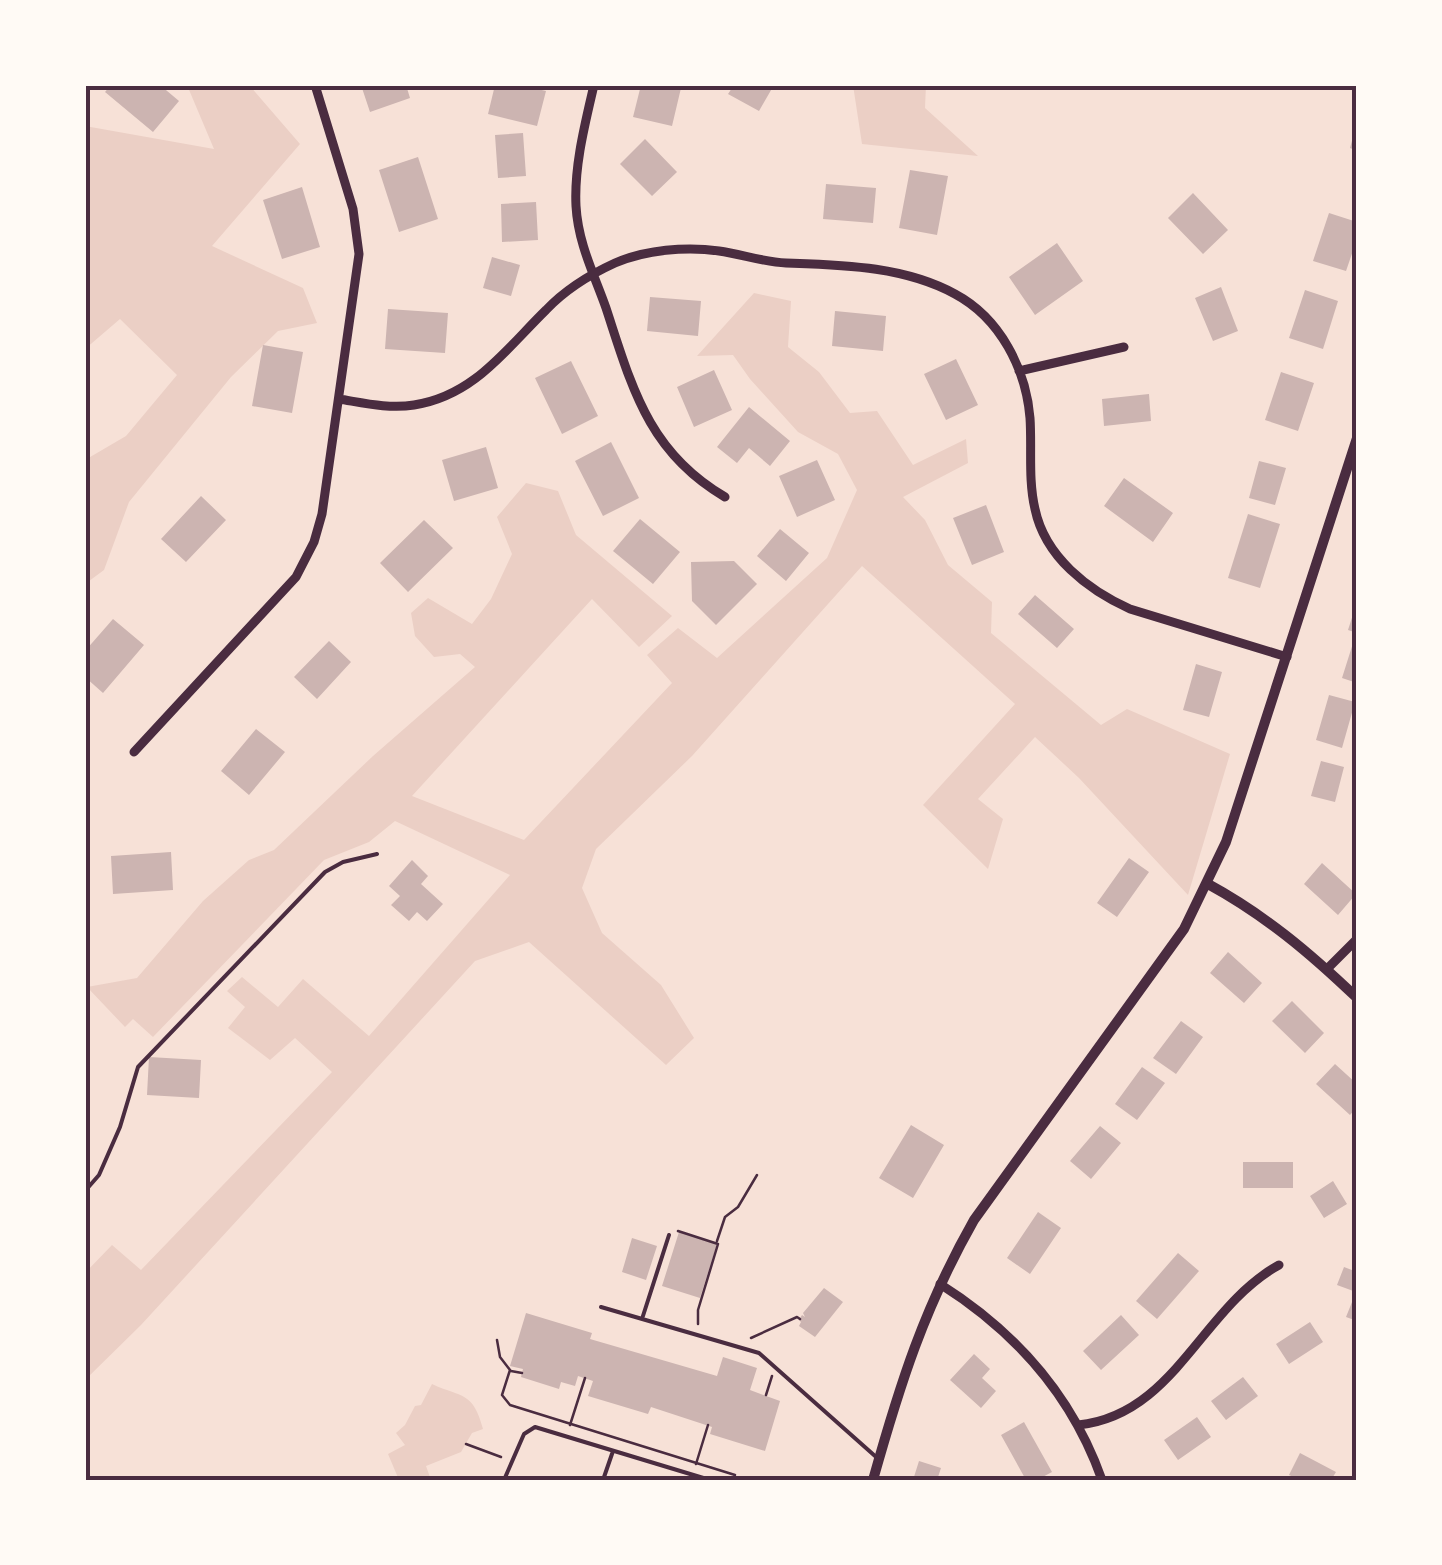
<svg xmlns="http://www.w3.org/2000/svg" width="1442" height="1565" font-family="Overpass,sans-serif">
  <rect width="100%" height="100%" fill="#f7e1d7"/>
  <!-- green -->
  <path fill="#ebcfc5" d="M187,85h62l51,59 -88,102 91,42 14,35 -39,8 -47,46 -102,125 -25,68 -19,14v-124l41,-24 51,-61 -57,-56 -35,30v-223l129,23z
    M853,85h73l-1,23 53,48 -116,-12z
    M754,293l37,8 -3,46 31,25 31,41 27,-2 36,54 53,-26 2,24 -65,34 22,23 23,45 44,37 -1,31 110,92 26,-16 103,45 -42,141 -109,-117 -44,-41 -57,62 25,20 -15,50 -65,-64 92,-101 -153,-138 -170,190 -96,93 -14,39 20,45 59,52 33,53 -28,27 -137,-123 -54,19 -334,364 -56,55v-107l27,-28 29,25 191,-198 -37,-34 -25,22 -42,-32 17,-21 -18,-16 15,-14 36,30 25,-28 66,57 141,-161 -115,-54 -26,21 -45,18 -171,177 -20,-18 -8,8 -38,-40 50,-9 66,-77 46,-41 25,-10 99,-94 102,-89 -15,-13 -26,3 -19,-21 -4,-23 17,-15 44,26 19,-25 21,-45 -15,-37 29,-34 32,8 18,44 96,81 -33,31 -47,-48 -180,197 112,44 148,-157 -25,-28 31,-27 39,30 110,-100 30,-68 -19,-36 -40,-22 -48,-53 -17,-24 -36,1z
    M432,1384c30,14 41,7 51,45l-11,4 -11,19 -35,14 5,14h-32l-11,-26 17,-9 -9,-12 9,-8 10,-19 6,-1z"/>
  <!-- building -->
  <path fill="#ccb4b1" d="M111,85h49l19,16 -26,31 -48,-40z
    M361,85h45l4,13 -40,14z
    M495,85h25l26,6 -9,35 -49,-12z
    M641,85l40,3 -9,38 -39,-9z
    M734,85h40l-15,26 -31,-17z
    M1356,126l1,1v24l-7,-3z
    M523,133l3,43 -28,2 -3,-43z
    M645,139l32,33 -25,24 -32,-32z
    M418,157l20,62 -39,13 -20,-62z
    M910,170l38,6 -11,59 -38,-7z
    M826,184l50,4 -3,35 -50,-4z
    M302,187l18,60 -38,12 -19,-59z
    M1193,193l35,37 -25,24 -35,-36z
    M536,202l2,38 -36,2 -1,-38z
    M1329,213l28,9v17l-11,32 -33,-10z
    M1057,243l26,38 -48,34 -26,-38z
    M492,257l28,8 -9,31 -28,-8z
    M1221,287l17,44 -25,10 -18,-43z
    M1305,290l33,11 -15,48 -34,-11z
    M650,297l51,4 -3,35 -51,-5z
    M388,309l60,4 -3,40 -60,-4z
    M835,311l51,5 -3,35 -51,-5z
    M263,345l40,7 -11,61 -40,-7z
    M956,359l22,46 -32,15 -22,-46z
    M571,361l27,55 -36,18 -27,-56z
    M714,370l18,40 -38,17 -17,-40z
    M1281,372l33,11 -16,48 -33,-11z
    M1149,394l2,27 -47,5 -2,-27z
    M749,407l41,34 -20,25 -21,-18 -12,15 -20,-16z
    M611,442l28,56 -36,18 -28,-55z
    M486,447l12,41 -44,13 -12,-41z
    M817,460l18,40 -38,17 -18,-41z
    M1259,461l27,7 -11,37 -26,-7z
    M1124,478l49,35 -20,29 -49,-36z
    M201,496l25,24 -40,42 -25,-23z
    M986,505l18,47 -32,13 -19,-47z
    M1248,514l32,10 -20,64 -32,-10z
    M640,519l40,33 -27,32 -40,-33z
    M424,520l29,28 -45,44 -28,-29z
    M780,529l29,24 -23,28 -29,-25z
    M734,561l23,23 -41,41 -24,-24 -1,-39z
    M1035,595l39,34 -17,19 -39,-34z
    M1357,602v31l-9,-3z
    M113,619l31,26 -41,48 -18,-16v-26z
    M1354,640l3,2v41l-15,-5z
    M329,641l22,21 -34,37 -23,-22z
    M1196,664l26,8 -13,45 -26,-7z
    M1329,695l26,7 -13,46 -26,-8z
    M256,729l29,23 -36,43 -28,-24z
    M1321,761l23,6 -9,35 -24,-6z
    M171,852l2,38 -60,4 -2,-38z
    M1129,858l20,14 -32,45 -20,-14z
    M412,860l16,16 -7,8 22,20 -16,17 -10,-9 -8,9 -18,-16 9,-9 -11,-10z
    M1322,863l34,31 -18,21 -34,-31z
    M1228,952l34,31 -18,20 -34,-30z
    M1292,1001l32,32 -19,20 -33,-32z
    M1181,1021l22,16 -27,37 -23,-16z
    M149,1057l52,3 -2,38 -52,-3z
    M1335,1064l22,20v23l-7,8 -34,-31z
    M1142,1067l23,16 -28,37 -22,-16z
    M911,1125l33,20 -31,53 -34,-20z
    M1100,1126l21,17 -30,36 -21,-18z
    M1243,1162h50v26h-50z
    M1333,1181l14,23 -23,14 -14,-22z
    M1038,1212l23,16 -31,46 -23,-16z
    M679,1232l38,12 -17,54 -38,-12z
    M632,1238l25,8 -11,34 -24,-8z
    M1178,1253l21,18 -42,48 -21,-18z
    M1344,1267l13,5v49l-11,-4 10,-25 -19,-7z
    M824,1288l19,14 -28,35 -16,-11 2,-4 -2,-2 3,-5 3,2 -2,-4z
    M526,1313l66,20 -2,6 127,37 6,-19 34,11 -7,22 30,11 -15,50 -55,-17 2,-7 -61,-20 -3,7 -60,-18 5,-15 -15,-5 -3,10 -14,-4 -2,7 -38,-12 2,-8 -13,-3z
    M1121,1315l18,20 -38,35 -18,-19z
    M1310,1322l13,20 -34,22 -13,-20z
    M974,1354l16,15 -8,9 14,13 -15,17 -31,-28z
    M1243,1377l15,19 -32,24 -15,-19z
    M1197,1417l14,20 -33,23 -14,-20z
    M1024,1422l28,50 -15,8h-11l-25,-45z
    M1300,1453l36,19 -5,8h-31l-11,-5z
    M919,1461l22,7 -4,12h-24z"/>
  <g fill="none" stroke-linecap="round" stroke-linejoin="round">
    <!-- path -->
    <path stroke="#4a2c40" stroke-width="2.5" d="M678,1231l40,13 -20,66v14
      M717,1241l8,-24 13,-10 19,-32
      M751,1338l46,-21 3,2
      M497,1340l3,17 10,13 -8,25 8,10 225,70
      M511,1371l11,2
      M766,1395l6,-19
      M570,1425l15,-47
      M466,1444l35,13
      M696,1464l12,-39
      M809,1480v-1"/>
    <!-- service -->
    <path stroke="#4a2c40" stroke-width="4" d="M85,1191l14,-16 21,-48 18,-60 187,-195 18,-10 34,-8
      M601,1307l158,46 116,103
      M642,1319l27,-84
      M504,1480l20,-46 11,-7 175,53
      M603,1480l10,-29"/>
    <!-- minor -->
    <path stroke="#4a2c40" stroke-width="9" d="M594,85c-9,39 -20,81 -18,121 2,37 18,68 30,102 26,79 42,144 119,189
      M1019,371l105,-24
      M339,399c25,4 50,10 75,6 60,-9 92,-56 132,-95 18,-19 45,-36 69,-47 30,-13 71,-17 104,-12 22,3 44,11 67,12 56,2 118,3 169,31 45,24 71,75 75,124 2,29 -2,62 5,91 10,48 53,81 95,100l157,48
      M134,752l162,-175 18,-35 8,-28 37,-260 -6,-45 -38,-124
      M1327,969l30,-30
      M940,1284c76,48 132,111 162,196
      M1078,1425c97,-10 123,-117 201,-160"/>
    <!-- tertiary -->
    <path stroke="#4a2c40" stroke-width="10" d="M1208,884c57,31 102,69 149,114
      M873,1480c27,-96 51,-172 101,-260l210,-291 42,-87 131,-404"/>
  </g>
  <!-- border -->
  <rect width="1442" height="1565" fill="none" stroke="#fffaf5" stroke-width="175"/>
  <rect x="88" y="88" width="1266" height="1390" fill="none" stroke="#4a2c40" stroke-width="4"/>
</svg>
